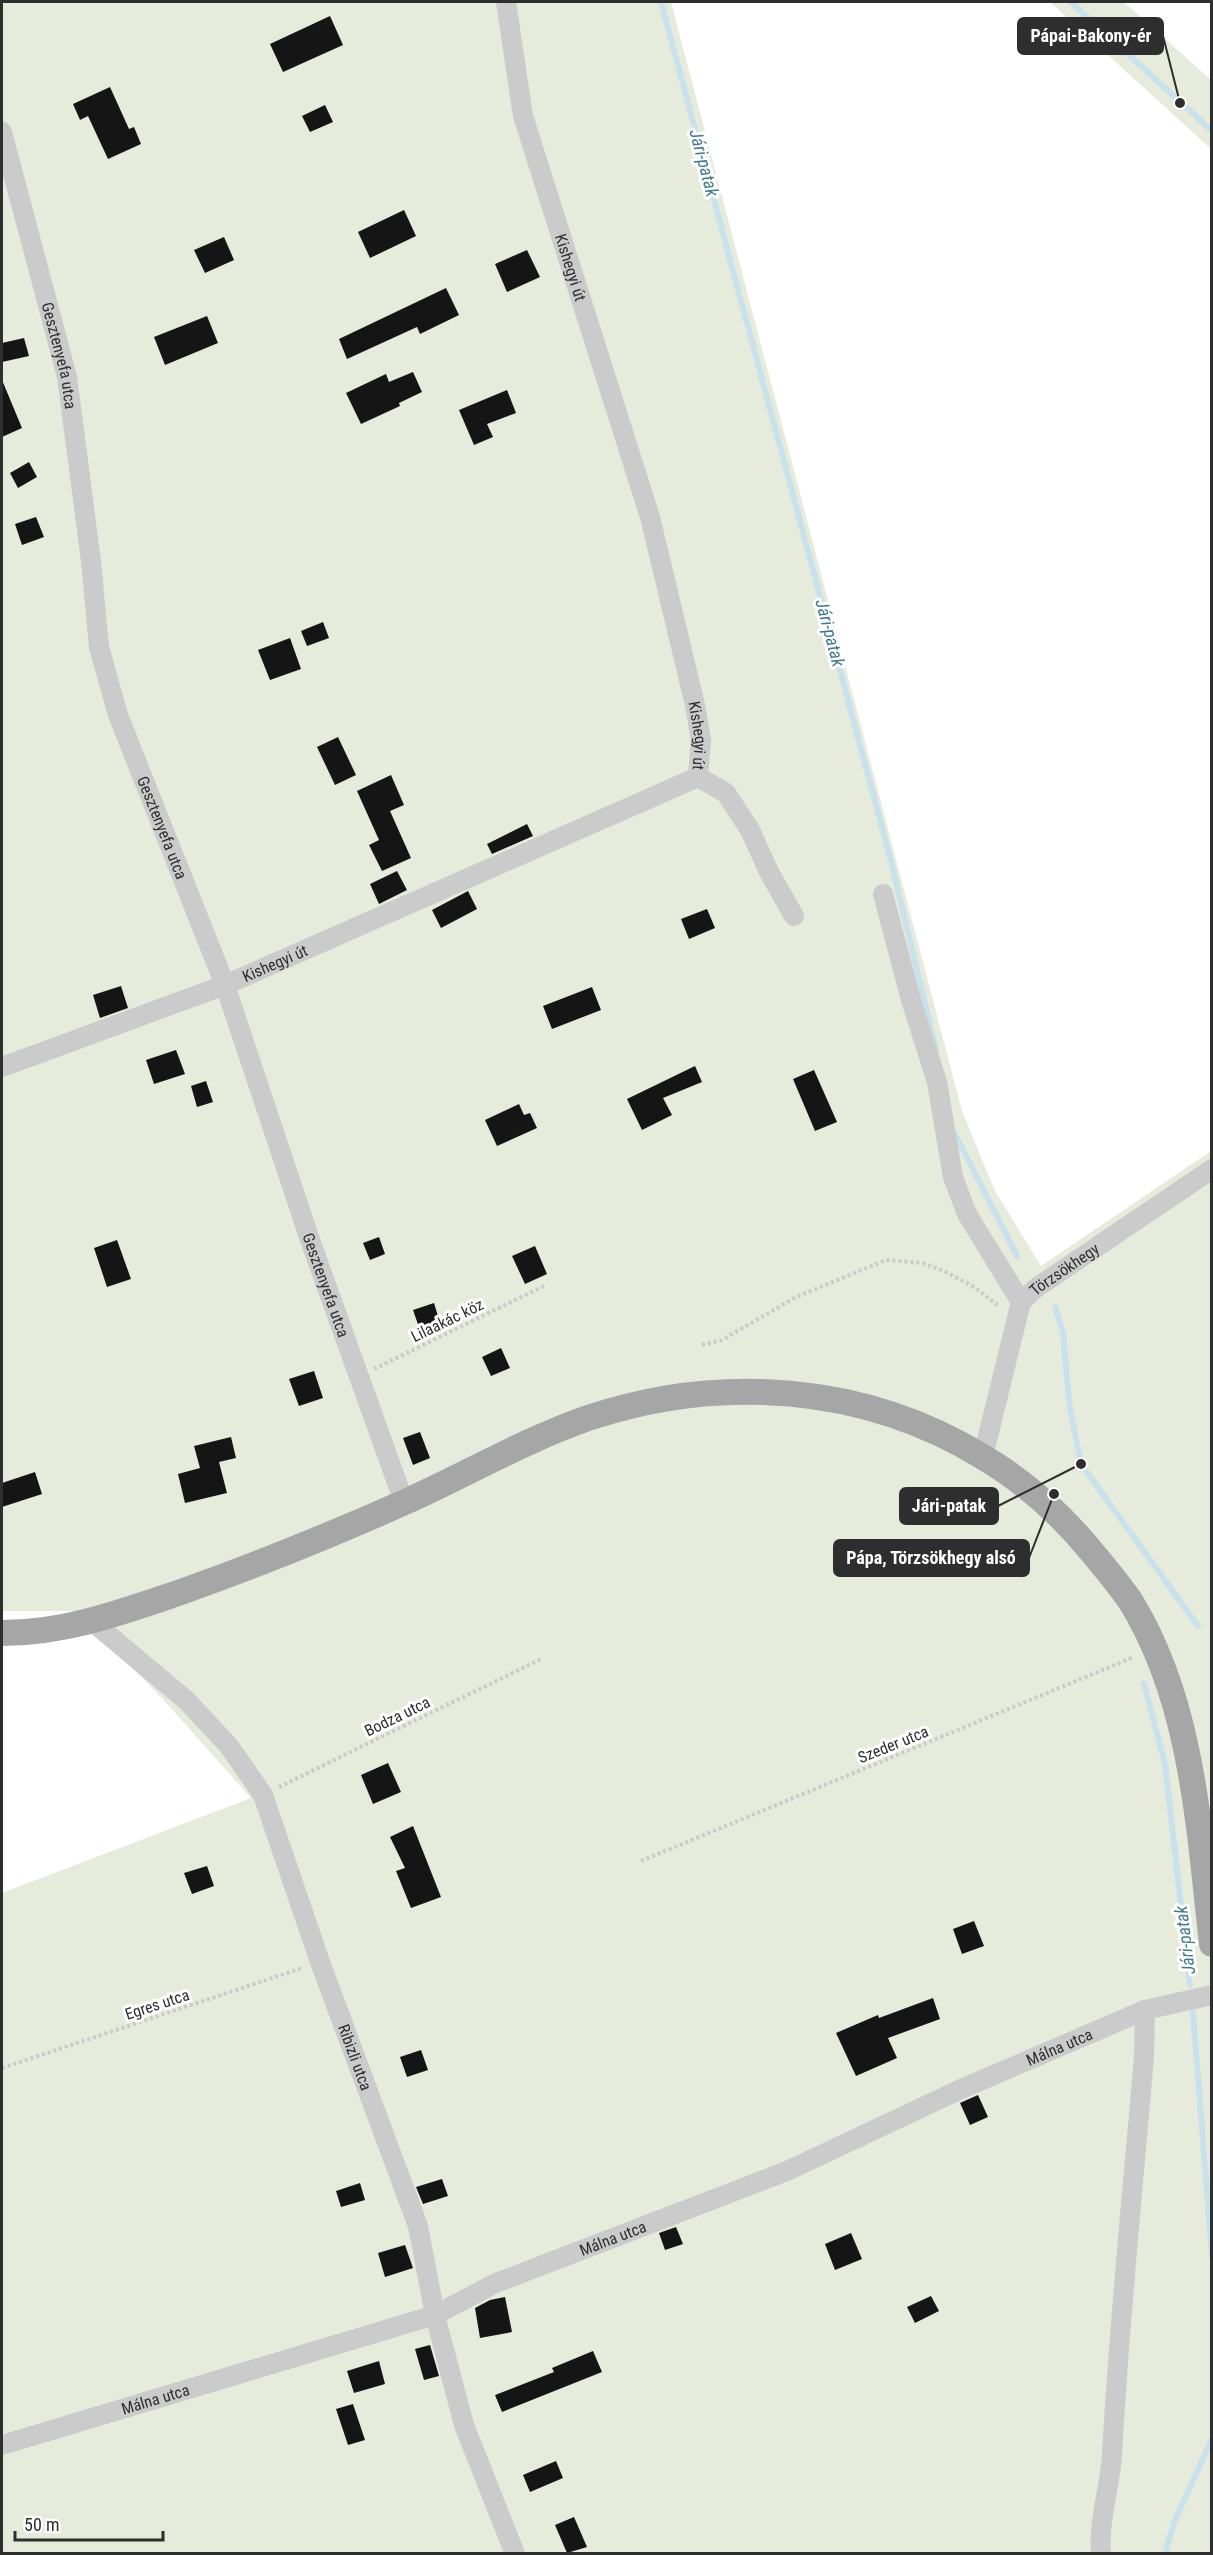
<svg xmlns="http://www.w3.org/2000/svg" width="1213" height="2555" font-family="'Roboto Condensed',sans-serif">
  <rect width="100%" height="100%" fill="#fff"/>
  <!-- green -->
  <path fill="#e6ebdc" d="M2,2h669l291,1109 33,80 46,75 170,-115v1402h-1209v-660l249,-95 -90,-101 -85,-86h-74z
    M1050,2h74l87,78v69z"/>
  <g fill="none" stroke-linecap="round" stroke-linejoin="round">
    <!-- stream -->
    <path stroke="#c9e1ea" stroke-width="6" d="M661,2l230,859 45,189
      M1071,2l141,129
      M955,1134l62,122
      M1055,1307l8,25 6,70 12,62 117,162
      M1144,1683l21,81 25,221
      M1193,2012l19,244
      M1165,2554l9,-32 38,-83"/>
  </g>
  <!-- building -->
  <path fill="#151515" d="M330,16l13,29 -60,27 -13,-28z
    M110,87l19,42 5,-2 7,17 -33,15 -20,-43 -8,4 -7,-16z
    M325,105l8,17 -23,10 -8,-16z
    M404,210l12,26 -46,22 -12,-26z
    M224,237l10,23 -29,13 -11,-23z
    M527,250l13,27 -33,15 -12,-28z
    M446,288l13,27 -39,19 -3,-7 -70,32 -8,-20z
    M207,316l11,27 -53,22 -11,-28z
    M24,338l5,18 -27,6v-19z
    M413,372l9,20 -23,11 1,3 -39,18 -15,-31 40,-19 3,8z
    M2,380l20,48 -20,9z
    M507,390l9,23 -29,11 6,13 -19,8 -15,-35z
    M29,462l8,15 -19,11 -8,-15z
    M36,517l8,20 -22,8 -7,-21z
    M323,622l6,16 -22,8 -6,-15z
    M290,638l11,31 -31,11 -12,-30z
    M338,737l18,38 -21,10 -18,-38z
    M391,775l13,30 -14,6 21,47 -29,13 -13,-26 10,-5 -22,-49z
    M527,824l6,12 -41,18 -5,-10z
    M397,871l10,19 -28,14 -9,-20z
    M468,891l9,18 -36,19 -9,-18z
    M707,909l8,19 -26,11 -8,-20z
    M121,986l7,22 -28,10 -7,-23z
    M592,987l9,23 -49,19 -9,-23z
    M176,1050l9,24 -31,10 -8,-24z
    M695,1066l7,16 -39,16 9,17 -30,15 -15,-31z
    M814,1070l23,52 -22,9 -22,-52z
    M206,1081l7,21 -16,5 -6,-21z
    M519,1104l5,11 6,-2 7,15 -40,18 -12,-26z
    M379,1237l6,17 -15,6 -7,-17z
    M117,1240l14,39 -24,8 -13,-39z
    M535,1246l12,28 -22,10 -13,-28z
    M434,1303l7,23 -20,7 -8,-23z
    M501,1348l9,20 -19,8 -9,-19z
    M314,1371l9,27 -24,8 -10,-27z
    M420,1432l10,26 -17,7 -10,-27z
    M231,1437l5,21 -17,4 8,31 -42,10 -7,-29 22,-6 -6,-22z
    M35,1472l7,22 -40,13v-24z
    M388,1763l13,29 -28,12 -12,-29z
    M413,1826l28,71 -30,11 -15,-37 9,-3 -15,-31z
    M207,1866l7,20 -22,8 -8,-21z
    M974,1921l10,25 -22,8 -9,-25z
    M933,1998l7,21 -52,19 9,20 -41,18 -20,-43 42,-18 1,3z
    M421,2050l7,20 -21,7 -7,-20z
    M978,2095l10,22 -18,8 -10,-22z
    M442,2179l6,17 -25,8 -7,-17z
    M360,2183l5,17 -24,7 -5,-16z
    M676,2227l7,17 -18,6 -6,-17z
    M851,2233l11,26 -27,11 -10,-26z
    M405,2245l8,23 -28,9 -7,-24z
    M931,2296l8,15 -24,12 -8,-16z
    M505,2297l7,35 -32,6 -5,-30 15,-8z
    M430,2345l9,31 -15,4 -9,-31z
    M593,2351l9,21 -100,40 -7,-17 59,-23 -2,-4z
    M379,2361l6,23 -31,9 -7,-22z
    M353,2404l12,36 -17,5 -12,-36z
    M556,2461l7,17 -33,14 -7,-17z
    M574,2517l13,30 -20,6 -12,-28z"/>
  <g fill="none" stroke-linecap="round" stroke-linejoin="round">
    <!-- path -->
    <path stroke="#cbcbcb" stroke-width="4" stroke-dasharray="3 3" stroke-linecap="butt" d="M702,1345l20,-5 74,-43 90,-37 36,3 22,8 30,16 25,19
      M374,1369l172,-84
      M279,1787l264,-129
      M641,1861l493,-204
      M2,2068l300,-100"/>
    <!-- minor -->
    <g stroke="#cbcbcb" stroke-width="20">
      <path id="s1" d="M506,2l17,114 127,401 45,188 6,35 -3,37"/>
      <path id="s2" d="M2,132l65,245 24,184 8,86 19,68 107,270 85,255 94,262"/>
      <path d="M698,777l28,16 24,37 19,42 25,44"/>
      <path d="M883,894l28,106 26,82 16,95 14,37 54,88"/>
      <path id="s3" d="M2,1067l223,-82 473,-208"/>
      <path id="s4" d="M983,1456l38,-154 15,-14 176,-119"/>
      <path id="s5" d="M93,1622l94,79 42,45 34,49 57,167 98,264 17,89 29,110 51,129"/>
      <path id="s6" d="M2,2445l433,-130 61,-32 291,-112 174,-82 184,-79 67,-15"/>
      <path d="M1101,2554c-3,-32 9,-67 11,-99 7,-133 21,-266 32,-399l1,-46"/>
    </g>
    <!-- major -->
    <path stroke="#a6a6a6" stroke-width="26" d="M2,1633c63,0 120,-21 179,-41 76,-27 150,-57 224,-90 60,-27 120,-62 183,-84 131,-44 276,-34 395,39 42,25 77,56 108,94 14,17 28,33 40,51 62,101 68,227 81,342"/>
  </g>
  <g text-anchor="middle" stroke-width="6" stroke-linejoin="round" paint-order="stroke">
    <!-- street labels -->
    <g font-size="16" fill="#2e2e2e" stroke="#fff">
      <text dy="6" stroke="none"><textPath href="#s1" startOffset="274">Kishegyi út</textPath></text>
      <text dy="6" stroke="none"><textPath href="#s2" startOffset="231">Gesztenyefa utca</textPath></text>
      <text dy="6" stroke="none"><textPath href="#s1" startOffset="760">Kishegyi út</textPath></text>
      <text dy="6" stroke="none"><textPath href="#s2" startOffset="717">Gesztenyefa utca</textPath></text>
      <text dy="6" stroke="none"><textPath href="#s3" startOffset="292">Kishegyi út</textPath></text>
      <text dy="6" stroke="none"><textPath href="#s4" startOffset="213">Törzsökhegy</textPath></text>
      <text dy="6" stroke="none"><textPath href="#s2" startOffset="1203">Gesztenyefa utca</textPath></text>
      <text transform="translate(447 1320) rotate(-26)" y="6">Lilaakác köz</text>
      <text transform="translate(397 1716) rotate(-26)" y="6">Bodza utca</text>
      <text transform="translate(893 1744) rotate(-22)" y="6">Szeder utca</text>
      <text transform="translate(157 2004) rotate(-18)" y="6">Egres utca</text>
      <text dy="6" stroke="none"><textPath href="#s6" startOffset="1132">Málna utca</textPath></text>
      <text dy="6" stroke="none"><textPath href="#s5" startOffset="522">Ribizli utca</textPath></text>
      <text dy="6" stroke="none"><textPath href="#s6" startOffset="646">Málna utca</textPath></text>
      <text dy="6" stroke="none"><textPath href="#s6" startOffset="160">Málna utca</textPath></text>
    </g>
    <!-- water labels -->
    <g font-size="18" font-style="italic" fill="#3f798c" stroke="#fff">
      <text transform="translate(704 163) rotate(75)" y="6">Jári-patak</text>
      <text transform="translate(830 633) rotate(75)" y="6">Jári-patak</text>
      <text transform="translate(1185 1940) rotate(-97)" y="6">Jári-patak</text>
    </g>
  </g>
  <!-- callouts -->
  <path fill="none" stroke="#2e2e2e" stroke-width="2" d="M1180 103L1163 36M1081 1464L998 1506M1054 1494L1029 1558"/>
  <g fill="#2e2e2e" stroke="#fff" stroke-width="2">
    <circle cx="1180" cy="103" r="6"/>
    <circle cx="1081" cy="1464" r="6"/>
    <circle cx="1054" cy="1494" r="6"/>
  </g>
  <g fill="#2e2e2e" stroke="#2e2e2e" stroke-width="2">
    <rect x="1018" y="18" width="145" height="36" rx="6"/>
    <rect x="900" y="1488" width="98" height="36" rx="6"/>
    <rect x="834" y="1540" width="195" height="36" rx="6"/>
  </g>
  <g font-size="18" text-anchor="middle" font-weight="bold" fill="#fff">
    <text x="1091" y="42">Pápai-Bakony-ér</text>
    <text x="949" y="1512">Jári-patak</text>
    <text x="931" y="1564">Pápa, Törzsökhegy alsó</text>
  </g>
  <!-- border -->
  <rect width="1213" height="2555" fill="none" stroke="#2e2e2e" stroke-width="6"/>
  <!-- scale -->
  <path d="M15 2531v9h148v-9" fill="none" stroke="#2e2e2e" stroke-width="3"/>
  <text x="24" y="2531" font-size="18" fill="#2e2e2e" stroke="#ffffff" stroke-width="4.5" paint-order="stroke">50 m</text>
</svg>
